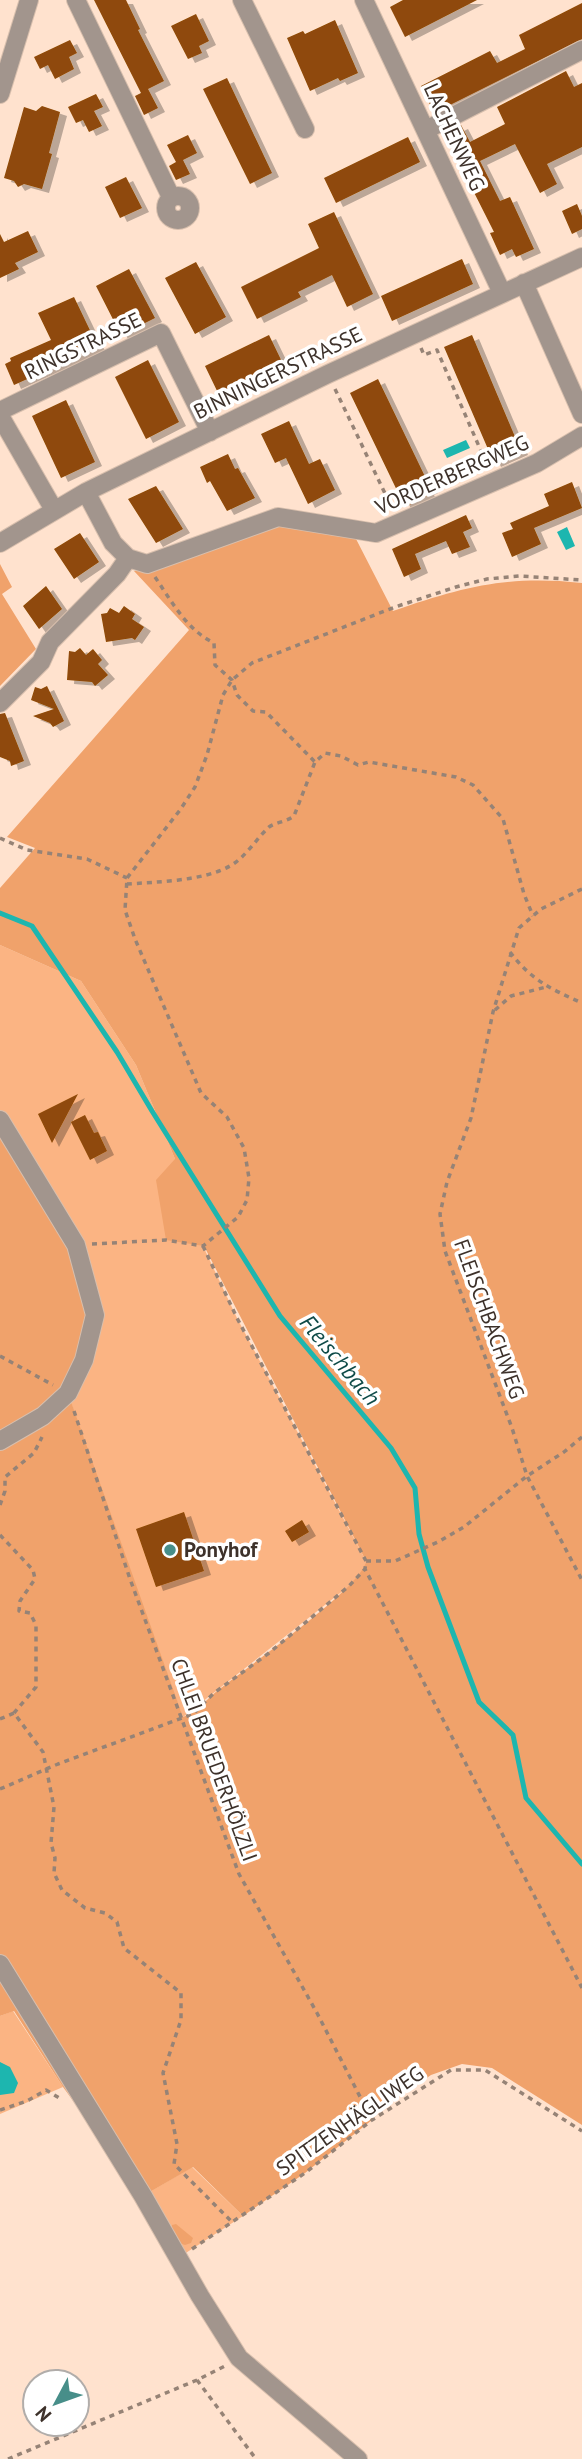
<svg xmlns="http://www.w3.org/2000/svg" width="582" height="2459" font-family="'PT Sans',sans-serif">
  <defs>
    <filter id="shadow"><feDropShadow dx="7" dy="4" stdDeviation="0" flood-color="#0004"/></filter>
  </defs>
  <rect width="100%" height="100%" fill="#ffe2ce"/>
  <!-- green -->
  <path fill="#fbb483" d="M0,945l81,36 55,84 39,94 28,87 34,72 129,243 -1,8 -16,17 -166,131 -53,-138 -62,-186 -68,-273z
    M13,2011l50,76 -63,27v-98z
    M192,2167l51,49 -65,42 -35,-62z"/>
  <!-- forest -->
  <path fill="#f0a26b" d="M285,523l70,14 38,74c70,-24 114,-36 189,-28v1542l-90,-57 -30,-4 -31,11 -46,32 -13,13 -67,53 -62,43 -50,-49 -50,29 -80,-109 -49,-76 -14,5v-897l76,126 19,70 -27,78 115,324c14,-5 22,-16 34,-26 26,-21 146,-104 149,-130l-162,-315 -38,-6 -10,-60 19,-21 -39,-94 -55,-84 -81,-36v-57l35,-40 -28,-11 182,-207 -55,-59 32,-5 88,-36z
    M0,564l12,23 -10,7 34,55 -36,37z
    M176,2224l17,14 -2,5 -6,2 -6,-2 -8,-11 1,-7z"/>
  <!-- water -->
  <path fill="#1db6af" d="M466,440l4,8 -23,10 -4,-8z
    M567,527l8,19 -9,4 -9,-18z
    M0,2062l10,5 8,16 -4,10 -14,2z"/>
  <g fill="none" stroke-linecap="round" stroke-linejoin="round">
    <!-- stream -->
    <path stroke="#1db6af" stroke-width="5" d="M0,913l32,13 85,126 35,59 128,205 111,132 24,40 4,46 9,33 51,135 34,33 13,63 56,66"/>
  </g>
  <!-- building -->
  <path fill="#8f4a07" filter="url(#shadow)" d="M94,0h32l14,29 -2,1 26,51 -16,8 10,19 -14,7 -9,-19 6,-3z
    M403,0h74l-72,37 -15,-30z
    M582,3v36l-148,74 -13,-27 69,-35 7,12 28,-14 -6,-14z
    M196,14l13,27 -10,5 3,7 -14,6 -17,-33z
    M335,20l23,53 -18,8 -2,-3 -28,13 -23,-53 16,-7 2,3z
    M70,40l7,13 -8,4 5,12 -19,10 -7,-14 -8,4 -6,-12z
    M566,71l8,16 8,-4v64l-35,17 10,20 -17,9 -25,-49 -35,17 20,40 10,-4 24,52 -18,8 -4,-8 -12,6 -10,-22 4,-1 -50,-99 17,-8 9,17 35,-18 -8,-17z
    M227,78l45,95 -22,11 -47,-95z
    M96,94l7,13 -9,4 8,15 -13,6 -6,-12 -7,3 -8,-16z
    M42,106l18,6 -11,41 3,1 -10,35 -18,-5 -6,3 -4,-6 -10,-3 20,-71 12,4z
    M188,135l9,18 -14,7 7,14 -14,6 -7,-14 7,-4 -9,-17z
    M408,137l12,25 -84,41 -12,-25z
    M126,177l16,31 -22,10 -15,-31z
    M577,204l5,12v13l-10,5 -10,-23z
    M334,212l39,82 -26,13 -15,-32 -34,17 3,5 -44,22 -16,-32 78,-39 -11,-24z
    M28,231l10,21 -23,11 4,6 -19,9v-44l4,8z
    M462,259l11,25 -81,37 -11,-25z
    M196,262l30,55 -31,17 -30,-56z
    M129,269l26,49 -34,17 -25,-49z
    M74,297l24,50 -84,38 -9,-21 6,-3 -1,-3 41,-18 -13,-27z
    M269,335l15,31 -64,31 -15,-31z
    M472,335l49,116 -27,12 -50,-116z
    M148,360l31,62 -33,17 -31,-62z
    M378,379l53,110 -4,2 2,4 -24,12 -55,-114z
    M66,400l29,62 -34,16 -29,-62z
    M289,421l20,43 11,-5 15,31 -27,14 -22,-46 -11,5 -14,-29z
    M228,454l7,15 3,-1 17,30 -28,13 -17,-30 -3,2 -7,-16z
    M572,482l10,26 -48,20 7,16 -29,13 -10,-24 11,-4 -3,-6 39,-17 -5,-12z
    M156,486l27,43 -27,14 -28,-44z
    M466,515l6,13 -9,4 7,15 -18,7 -6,-13 -31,13 6,15 -17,8 -12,-28z
    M80,533l19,29 -25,17 -20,-30z
    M46,586l16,23 -23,20 -16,-23z
    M124,606l11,8 -3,5 12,8 -9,13 -3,-2 -26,4 -5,-28 6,-1 3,-5 9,5z
    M80,648l6,7 7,-6 9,11 -4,4 10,11 -13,11 -3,-4 -25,-2 2,-29 6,1z
    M47,686l17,35 -11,6 -3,-4 -17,-7 21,-7 -23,-9 4,-13 6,2z
    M5,713l19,48 -13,5 -1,-5 -10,-4v-43z
    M78,1094l-26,49 -14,-29z
    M85,1115l9,18 4,-1 9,19 -17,9 -19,-38z
    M184,1512l20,59 -48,16 -20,-58z
    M302,1520l7,12 -17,10 -7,-11z"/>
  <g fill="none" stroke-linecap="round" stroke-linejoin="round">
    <!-- minor casing -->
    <g stroke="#d8bfad" stroke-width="20">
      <path id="minor" d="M76,0l95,197
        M242,0l63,129
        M364,0l138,293
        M0,94l29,-94
        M426,130l156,-80
        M166 208a12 12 0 1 1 24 0a12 12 0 1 1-24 0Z
        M524,283l58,131
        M0,411l161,-78 49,99
        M0,416l54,94
        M86,492l27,51 15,15 19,6 131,-47 98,16 161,-70 45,-27
        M0,543l86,-51 242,-118 254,-117
        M0,703l41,-41 9,-20 67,-68 11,-16
        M0,1120l76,125 19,70 -11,45 -16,33 -25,23 -43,25
        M0,1964l143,232 57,100 39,62 119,101"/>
    </g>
    <!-- path -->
    <path stroke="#968376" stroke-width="3.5" stroke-dasharray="5 5" stroke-linecap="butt" d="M421,348l3,7 13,-5 51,117
      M335,389l57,119
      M155,577c17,25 32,53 59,66l1,22 17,15 5,15 16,16 13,1 49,50
      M0,838l27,12 60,9 40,19
      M127,884c30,-2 76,-3 103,-18 16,-9 26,-27 39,-39 7,-5 17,-5 25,-11l21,-54 10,-9 16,3 17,9 11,-3 87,15 17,8 30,34 21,75 9,22
      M582,889l-41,20 -22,19 -26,84 -22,106 -24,64 -7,32 5,37 67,177 15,48 55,104
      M510,952c21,28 41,37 72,51
      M495,1010l16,-14 35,-9
      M92,1244l74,-4 37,6 35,-29 9,-17 2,-22 -5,-30 -17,-31 -26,-24 -66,-154 -10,-29 2,-32 53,-68 15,-23 12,-32 16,-60 9,-15 20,-17 143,-56 61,-20 31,-8 32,-3 63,4
      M203,1246l34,72 129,243 -1,8 217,419
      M0,1356l53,29
      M74,1411l56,168 109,295 78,139 55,107
      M0,1505l5,-14v-14l29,-24 8,-16
      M0,1535l33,35 2,9 -15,22 -1,10 11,2 6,12v62l-22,26
      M366,1561h29l43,-19 26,-15 63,-51 37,-24 18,-15
      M0,1719l14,-6 29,39 11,55 -3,36 4,15 -1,15 8,17 23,18 20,5 12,9 7,26 57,45v27l-18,53 14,71 -3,20 58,58
      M0,1789l58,-25 135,-50 21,-21 55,-40 80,-67 16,-17
      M0,2110l27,-9 19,-11 15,9
      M192,2249l113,-76 67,-53 79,-50h34l97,61
      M197,2380l59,79
      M8,2459l189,-79 28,-14"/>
    <!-- minor -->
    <use href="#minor" stroke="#a2958d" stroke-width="18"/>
  </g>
  <!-- markers -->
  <circle fill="#478e89" stroke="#fff" stroke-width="2.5" cx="170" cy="1550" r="7"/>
  <g text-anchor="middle" stroke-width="7" stroke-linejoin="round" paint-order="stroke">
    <!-- street labels -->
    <g font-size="21" fill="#3d312a" stroke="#fff">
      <text transform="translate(454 137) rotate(65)" y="7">LACHENWEG</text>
      <text transform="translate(83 346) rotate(-26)" y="7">RINGSTRASSE</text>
      <text transform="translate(278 373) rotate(-26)" y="7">BINNINGERSTRASSE</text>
      <text transform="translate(452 475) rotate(-24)" y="7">VORDERBERGWEG</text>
      <text transform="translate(489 1319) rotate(70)" y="7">FLEISCHBACHWEG</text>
      <text transform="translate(214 1760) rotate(70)" y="7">CHLEI BRUEDERHÖLZLI</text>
      <text transform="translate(350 2121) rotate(-35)" y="7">SPITZENHÄGLIWEG</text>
    </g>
    <!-- poi labels -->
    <g font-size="21" font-weight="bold" fill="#3d312a" stroke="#fff" text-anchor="start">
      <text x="184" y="1557">Ponyhof</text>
    </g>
    <!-- water labels -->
    <g font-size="23" font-style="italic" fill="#0f4b48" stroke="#fff">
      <text transform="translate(340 1360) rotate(50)" y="8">Fleischbach</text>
    </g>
  </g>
  <!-- north arrow -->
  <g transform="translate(56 2403) rotate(229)"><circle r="33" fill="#ffffff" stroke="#b1adaa" stroke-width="2"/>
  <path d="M0-5L12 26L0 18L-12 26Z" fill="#478e89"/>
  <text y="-10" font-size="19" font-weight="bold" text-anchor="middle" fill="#3d312a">N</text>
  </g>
</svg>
